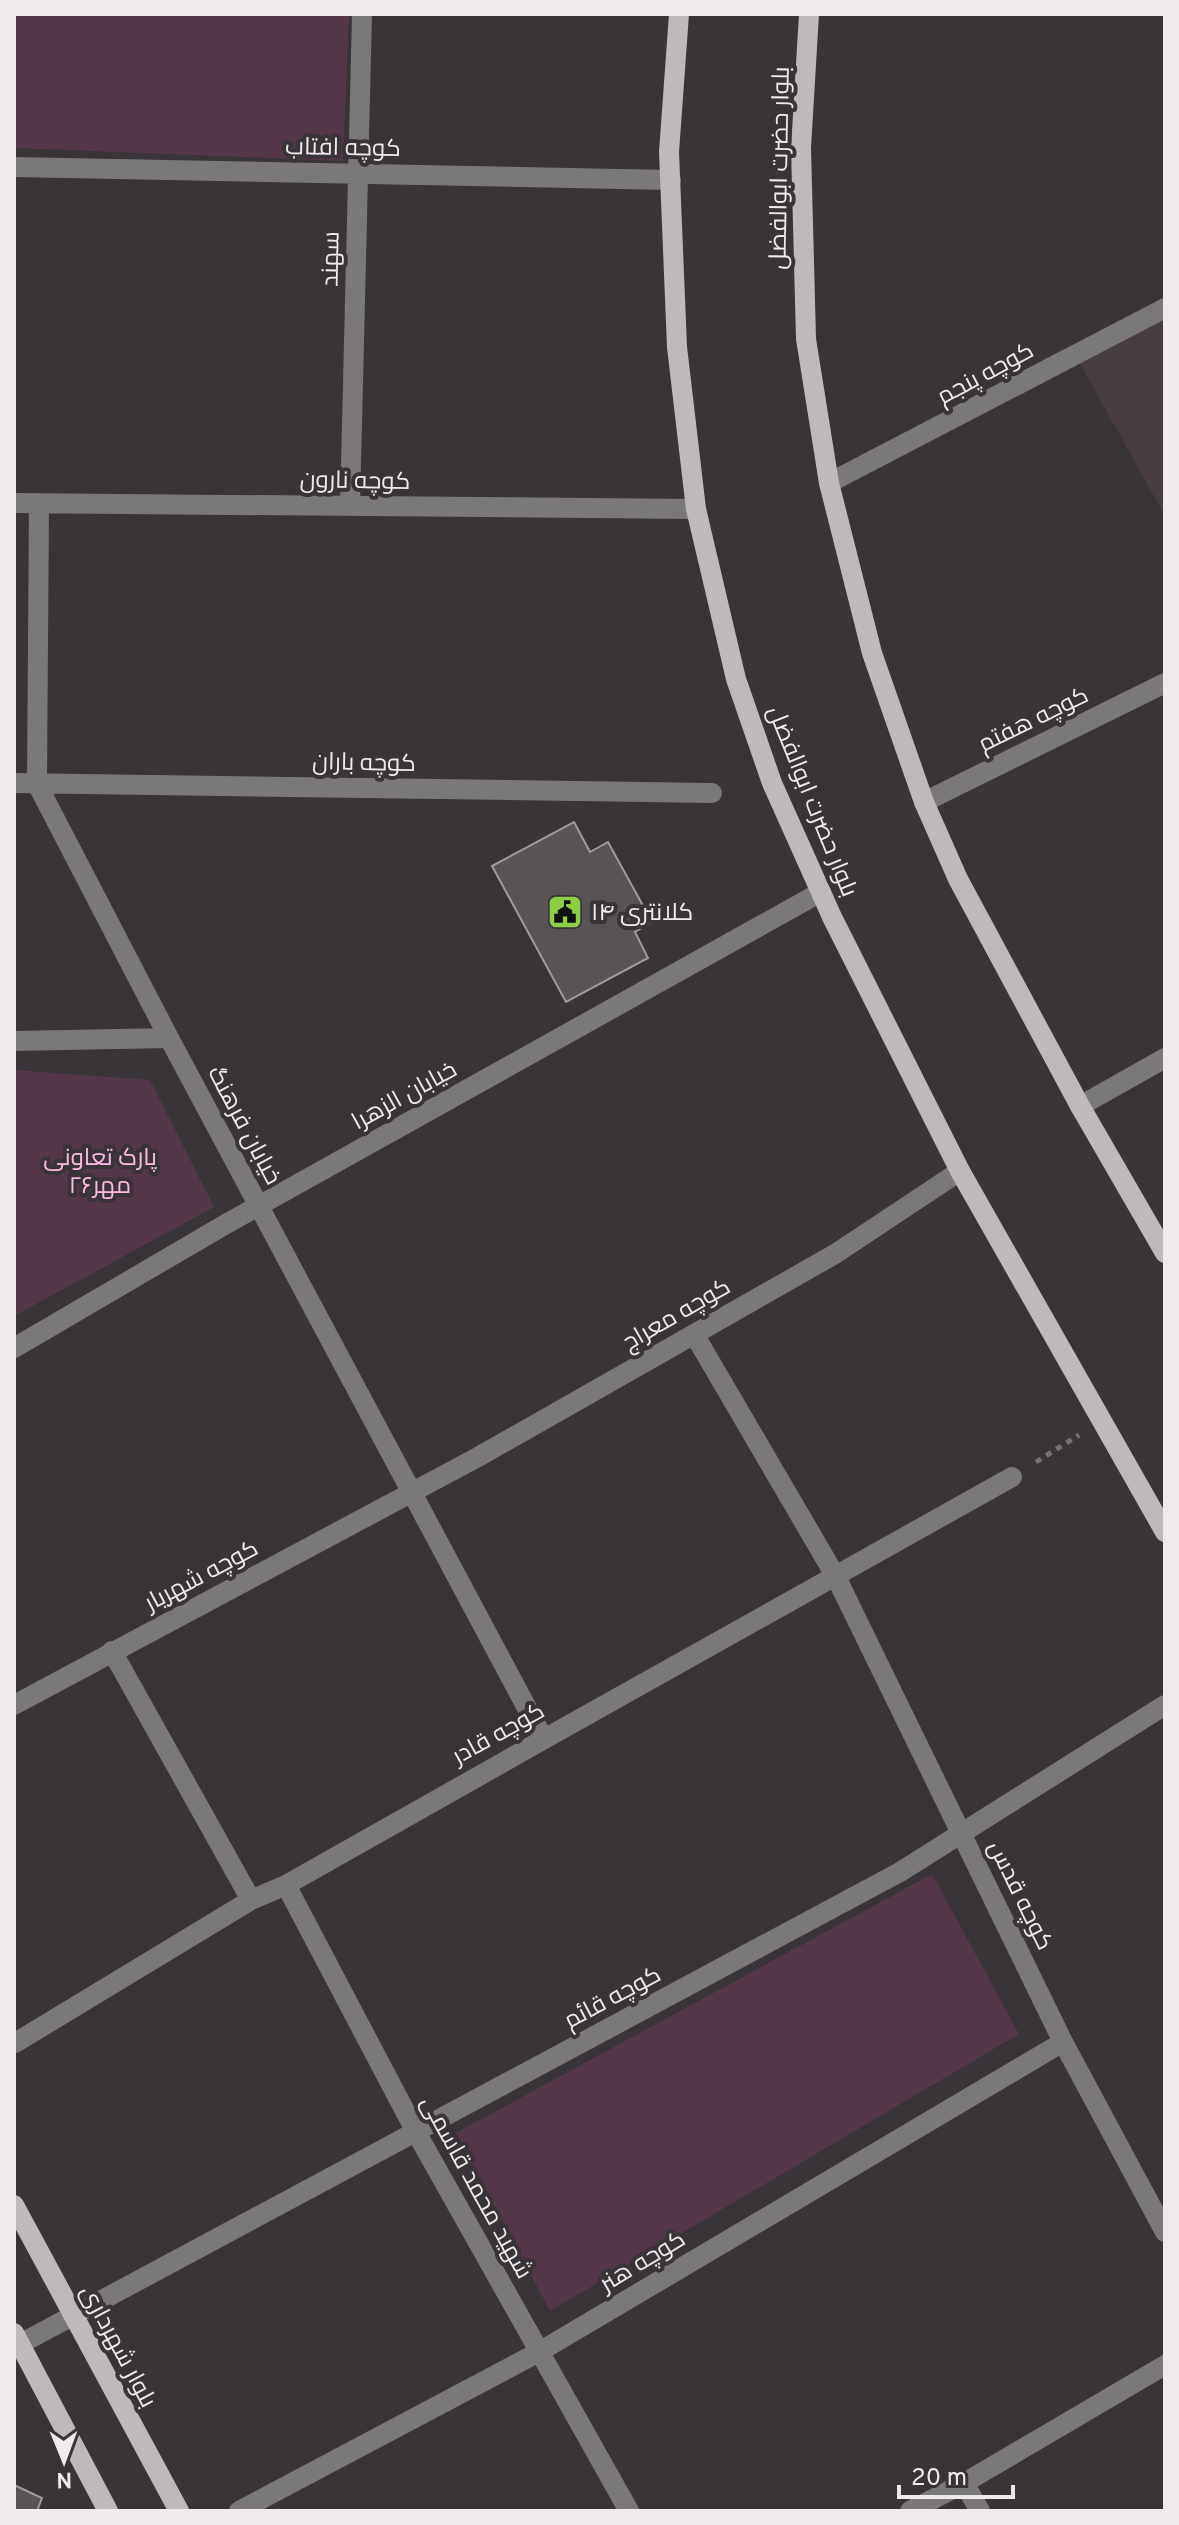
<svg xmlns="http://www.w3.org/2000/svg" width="1179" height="2525" font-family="Overpass,Cairo,sans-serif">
  <rect width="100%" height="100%" fill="#393437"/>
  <!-- built -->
  <path fill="#473d43" d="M1165,312v204l-87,-156z"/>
  <!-- green -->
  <path fill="#54384a" d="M14,14h335l-6,147 -329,-13z
    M14,1070l136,10 64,127 -200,109z
    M932,1874l87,160 -469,277 -94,-178z"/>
  <!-- building -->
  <path fill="#595357" stroke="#a09a9e" stroke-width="2" d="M574,822l16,30 18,-10 44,80 -17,10 13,26 -82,44 -74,-136z
    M14,2485l28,13 -5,13h-23z"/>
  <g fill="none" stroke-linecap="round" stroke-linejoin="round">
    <!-- path -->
    <path stroke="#767174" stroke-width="5" stroke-dasharray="6 6" stroke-linecap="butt" d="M1036,1462l43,-27"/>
    <!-- minor -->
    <path stroke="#7a7879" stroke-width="20" d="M14,167l657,13
      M829,483l336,-175
      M14,503l682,6
      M39,503l-2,281 132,254 374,700
      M350,506l12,-492
      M14,783l698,10
      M924,802l241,-119
      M14,1041l155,-3
      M1080,1106l85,-48
      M694,1334l142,243 227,465 102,190
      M14,1348l212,-124 595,-332
      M112,1651l139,249
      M14,1705l464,-248 357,-203 125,-83
      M286,1885l130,247 213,379
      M15,2043l236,-143 35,-15c241,-138 484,-271 726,-408
      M20,2344l880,-472 265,-167
      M964,2483l16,28
      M239,2511l300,-159 524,-310
      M910,2511l54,-28 201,-118"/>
    <!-- major -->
    <path stroke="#beb9bc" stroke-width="20" d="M679,14l-10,138 8,195 19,162 40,170 36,104 60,134 128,254 205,361
      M809,14l-8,134 5,191 23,144 43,170 52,149 34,77 122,227 85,147
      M14,2205l165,306
      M14,2333l94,178"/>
  </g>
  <!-- icons -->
  <defs>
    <g id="civic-square" transform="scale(1.8)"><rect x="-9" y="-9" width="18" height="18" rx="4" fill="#8dce44" stroke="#393437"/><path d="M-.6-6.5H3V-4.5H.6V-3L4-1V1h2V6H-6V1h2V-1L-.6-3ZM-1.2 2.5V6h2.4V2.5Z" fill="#111"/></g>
  </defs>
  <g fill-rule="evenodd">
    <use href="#civic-square" x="565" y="912"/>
  </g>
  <g text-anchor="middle" stroke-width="8" stroke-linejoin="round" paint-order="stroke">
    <!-- street labels -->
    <g font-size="24" fill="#efebed" stroke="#393437">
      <text transform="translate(343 147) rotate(1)" y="8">کوچه افتاب</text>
      <text transform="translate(779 168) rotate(-89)" y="8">بلوار حضرت ابوالفضل</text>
      <text transform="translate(330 259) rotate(-89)" y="8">سهند</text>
      <text transform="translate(985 373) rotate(-28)" y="8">کوچه پنجم</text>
      <text transform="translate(355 480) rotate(1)" y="8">کوچه نارون</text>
      <text transform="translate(1033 719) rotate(-26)" y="8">کوچه هفتم</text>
      <text transform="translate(364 762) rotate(1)" y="8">کوچه باران</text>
      <text transform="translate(813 801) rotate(68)" y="8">بلوار حضرت ابوالفضل</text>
      <text transform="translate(404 1095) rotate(-29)" y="8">خیابان الزهرا</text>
      <text transform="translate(245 1125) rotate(62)" y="8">خیابان فرهنگ</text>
      <text transform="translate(676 1314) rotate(-30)" y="8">کوچه معراج</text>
      <text transform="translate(201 1575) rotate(-28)" y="8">کوچه شهریار</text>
      <text transform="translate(498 1733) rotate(-29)" y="8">کوچه قادر</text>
      <text transform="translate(1021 1895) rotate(64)" y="8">کوچه قدس</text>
      <text transform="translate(612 1997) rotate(-28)" y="8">کوچه قائم</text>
      <text transform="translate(477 2187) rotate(61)" y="8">شهید محمد قاسمی</text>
      <text transform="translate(642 2261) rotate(-31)" y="8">کوچه هنر</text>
      <text transform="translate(119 2346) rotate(62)" y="8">بلوار شهرداری</text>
    </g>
    <!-- poi labels -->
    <g font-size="24" fill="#efebed" stroke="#393437" text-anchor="start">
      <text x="591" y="920">کلانتری ۱۴</text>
    </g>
    <!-- park labels -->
    <g font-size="24" fill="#feb9e5" stroke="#393437">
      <text x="100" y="1165">پارک تعاونی<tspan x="100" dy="28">مهر۲۶</tspan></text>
    </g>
  </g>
  <!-- border -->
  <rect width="1179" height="2525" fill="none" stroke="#efebed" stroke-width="32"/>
  <!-- north arrow -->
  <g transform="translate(64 2461) rotate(179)" stroke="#393437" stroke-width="6" paint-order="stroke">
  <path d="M0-6L14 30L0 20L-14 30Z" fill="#efebed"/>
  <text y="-12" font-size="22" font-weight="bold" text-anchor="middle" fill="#efebed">N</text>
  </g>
  <!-- scale -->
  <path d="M899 2485v12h114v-12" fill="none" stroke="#efebed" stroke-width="4"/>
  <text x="911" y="2485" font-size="24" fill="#efebed" stroke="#393437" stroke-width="6" paint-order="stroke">20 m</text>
</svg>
